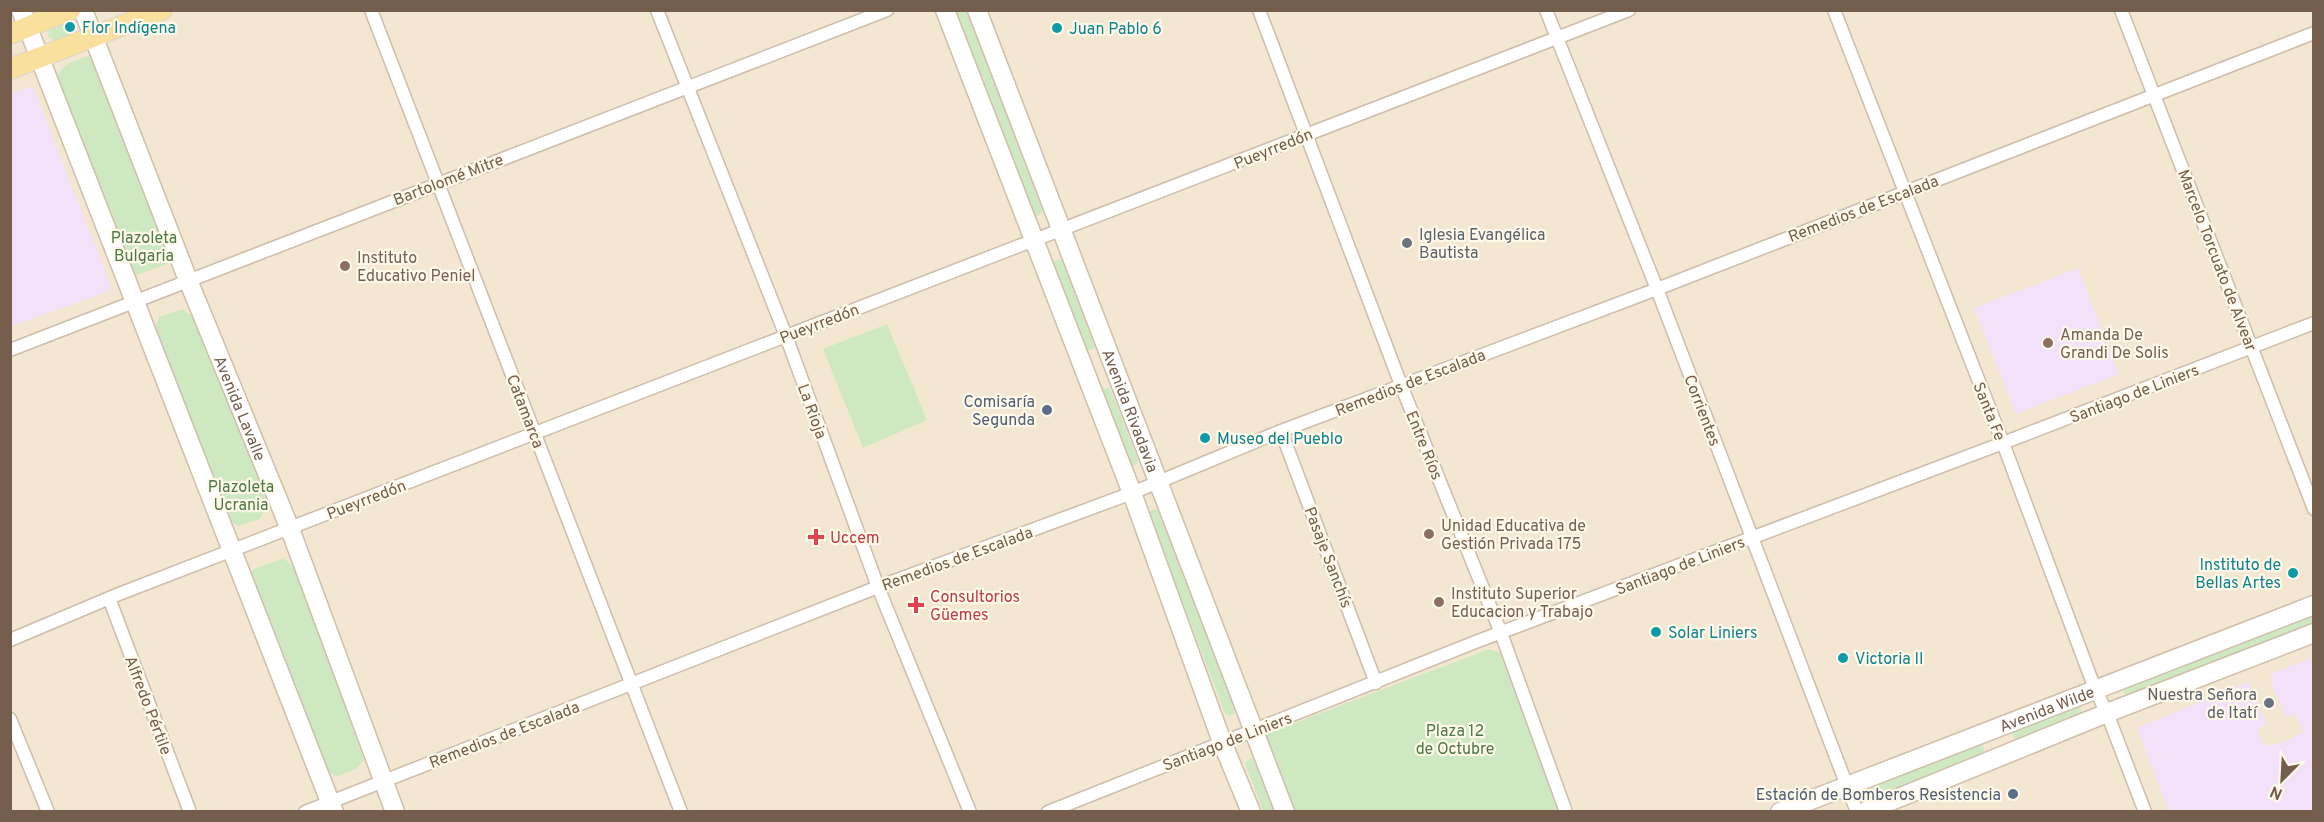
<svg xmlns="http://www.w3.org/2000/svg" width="2324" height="822" font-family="Overpass,sans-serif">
  <rect width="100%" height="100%" fill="#fcf5e4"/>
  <!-- residential -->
  <path fill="#f3e7d2" d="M11,11h2302v800h-2302z"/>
  <!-- education -->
  <path fill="#f2e1f8" d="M29,87l5,2 77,197 -2,5 -98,36v-233z
    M2078,268l41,106 -103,40 -42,-106z
    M2313,658v153h-144l-32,-83 112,-46 18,43 -6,1 -3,5 6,15 18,-3 21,-11 -7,-17 -10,2 -15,-35v-9z"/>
  <!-- green -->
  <path fill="#cee9c2" d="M955,11h12l76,199 -2,4 -6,3 -5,-4 -76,-199z
    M70,20l5,2 2,5 -3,7 -18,7 -8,-4 1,-10z
    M88,56l6,2 77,193 -3,13 -32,11 -11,-10 -68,-182c3,-20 14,-20 31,-27z
    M1059,259l3,1 33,88 -11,4 -32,-88 1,-2z
    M182,309l12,8 74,187 -8,15 -22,7 -10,-6 -74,-190 5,-13z
    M887,324l40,96 -64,28 -40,-99z
    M1107,388h3l28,72 -1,4 -4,2 -4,-2 -28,-72z
    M1154,509l4,1 77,200 -1,4 -5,2 -4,-3 -76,-198v-3z
    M284,558l12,12 68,190 -8,9 -20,8 -14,-12 -74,-190 6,-6z
    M2313,612v16l-186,71 -4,-10 2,-5z
    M1489,649l12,4 57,158h-267l-27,-69 4,-9z
    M2080,704l2,14 -66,25 -7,-16z
    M1981,740l7,19 -106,41 -5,-3 -5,-8 2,-7z
    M1251,758l2,1 21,52h-11l-18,-48z"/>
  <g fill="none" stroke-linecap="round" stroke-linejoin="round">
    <!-- minor casing -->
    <g stroke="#cdbdaa" stroke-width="15">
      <path id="minor" d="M371,10l310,802
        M657,10l129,326 92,251 92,225
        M1259,10l142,375 100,248 65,179
        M1546,10l111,279 200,523
        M1834,10l169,433 92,246 12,24 38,99
        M2121,10l193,499
        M10,350l877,-340
        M1281,431l95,252
        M109,598l81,214
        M10,640l109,-46 1510,-584
        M10,719l38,93
        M305,812l573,-225 254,-94 149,-62 376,-142 657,-256
        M1048,812l430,-171 525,-198 311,-120"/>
    </g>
    <!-- secondary casing -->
    <g stroke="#d0bea8" stroke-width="21">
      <g id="secondary">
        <path d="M21,10l313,802"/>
        <path id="s1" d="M83,10l105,270 102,249 105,283"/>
        <path d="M945,10l187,483 90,249 29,70"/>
        <path id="s2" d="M977,10l308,802"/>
        <path id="s3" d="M1780,812l534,-207"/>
        <path d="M1864,812l243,-99 207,-80"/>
      </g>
    </g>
    <!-- primary casing -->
    <g stroke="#dbd5d0" stroke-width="22">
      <path id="primary" d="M10,34l60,-24
        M10,69l152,-59"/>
    </g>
    <!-- minor -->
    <use href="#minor" stroke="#fff" stroke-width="12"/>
    <!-- secondary -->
    <use href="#secondary" stroke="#fff" stroke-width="18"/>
    <!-- primary -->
    <use href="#primary" stroke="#fae09d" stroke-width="20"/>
  </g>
  <!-- markers -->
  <g fill="#0f9aa8" stroke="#fff9ea" stroke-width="2">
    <circle cx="70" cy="27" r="6"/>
    <circle cx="1057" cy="28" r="6"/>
    <circle cx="1205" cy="438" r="6"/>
    <circle cx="2293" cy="573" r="6"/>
    <circle cx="1656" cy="632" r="6"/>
    <circle cx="1843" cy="658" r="6"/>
  </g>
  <g fill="#6b7280" stroke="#fff9ea" stroke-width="2">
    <circle cx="1407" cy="243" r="6"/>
    <circle cx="2269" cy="703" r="6"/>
  </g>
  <g fill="#8d6e63" stroke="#fff9ea" stroke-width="2">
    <circle cx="345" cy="266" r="6"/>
    <circle cx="2048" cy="343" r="6"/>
    <circle cx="1429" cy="534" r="6"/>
    <circle cx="1439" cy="602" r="6"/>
  </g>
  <g fill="#5c6f8a" stroke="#fff9ea" stroke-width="2">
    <circle cx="1047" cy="410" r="6"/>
    <circle cx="2013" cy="794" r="6"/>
  </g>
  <g fill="#e0444e" stroke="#fff9ea" stroke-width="2">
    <path d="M813 528h6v6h6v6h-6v6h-6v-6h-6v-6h6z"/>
    <path d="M913 596h6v6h6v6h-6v6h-6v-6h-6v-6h6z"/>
  </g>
  <g text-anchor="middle" stroke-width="4.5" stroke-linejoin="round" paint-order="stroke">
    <!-- culture labels -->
    <g font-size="16" fill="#0d838f" stroke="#fff9ea" text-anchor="start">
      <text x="82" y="33">Flor Indígena</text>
      <text x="1069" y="34">Juan Pablo 6</text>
      <text x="1217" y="444">Museo del Pueblo</text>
      <text x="2281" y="570" text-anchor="end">Instituto de<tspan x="2281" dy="18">Bellas Artes</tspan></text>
      <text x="1668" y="638">Solar Liniers</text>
      <text x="1855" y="664">Victoria II</text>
    </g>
    <!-- street labels -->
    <g font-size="16" fill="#745d4a" stroke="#fff9ea">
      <text transform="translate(1273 148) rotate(-22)" y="6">Pueyrredón</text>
      <text transform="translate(448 179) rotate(-21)" y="6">Bartolomé Mitre</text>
      <text transform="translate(1863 208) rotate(-21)" y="6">Remedios de Escalada</text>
      <text transform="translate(2218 260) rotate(69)" y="6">Marcelo Torcuato de Alvear</text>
      <text transform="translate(819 323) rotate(-21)" y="6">Pueyrredón</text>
      <text transform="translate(1410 382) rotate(-21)" y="6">Remedios de Escalada</text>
      <text transform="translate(2134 393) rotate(-21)" y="6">Santiago de Liniers</text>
      <text dy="6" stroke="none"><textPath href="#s1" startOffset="428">Avenida Lavalle</textPath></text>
      <text transform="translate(1703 410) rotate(69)" y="6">Corrientes</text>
      <text transform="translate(526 411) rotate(69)" y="6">Catamarca</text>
      <text transform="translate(813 411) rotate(70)" y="6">La Rioja</text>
      <text dy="6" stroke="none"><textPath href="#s2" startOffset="429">Avenida Rivadavia</textPath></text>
      <text transform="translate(1990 411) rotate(68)" y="6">Santa Fe</text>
      <text transform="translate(1425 445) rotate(68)" y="6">Entre Ríos</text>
      <text transform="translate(366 499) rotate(-21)" y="6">Pueyrredón</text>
      <text transform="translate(1329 557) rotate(69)" y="6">Pasaje Sanchís</text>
      <text transform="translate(957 558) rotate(-20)" y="6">Remedios de Escalada</text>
      <text transform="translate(1680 565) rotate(-21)" y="6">Santiago de Liniers</text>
      <text transform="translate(149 705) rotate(69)" y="6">Alfredo Pértile</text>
      <text dy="6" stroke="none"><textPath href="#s3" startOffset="286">Avenida Wilde</textPath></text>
      <text transform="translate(504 734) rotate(-21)" y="6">Remedios de Escalada</text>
      <text transform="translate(1227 741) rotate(-21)" y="6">Santiago de Liniers</text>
    </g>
    <!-- worship labels -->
    <g font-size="16" fill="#5b616d" stroke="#fff9ea" text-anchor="start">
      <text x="1419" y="240">Iglesia Evangélica<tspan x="1419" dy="18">Bautista</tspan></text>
      <text x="2257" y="700" text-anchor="end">Nuestra Señora<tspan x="2257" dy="18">de Itatí</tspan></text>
    </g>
    <!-- park labels -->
    <g font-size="16" fill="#4d7942" stroke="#fff9ea">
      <text x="144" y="243">Plazoleta<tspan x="144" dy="18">Bulgaria</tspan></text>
      <text x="241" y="492">Plazoleta<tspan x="241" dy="18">Ucrania</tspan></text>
      <text x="1455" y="736">Plaza 12<tspan x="1455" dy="18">de Octubre</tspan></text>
    </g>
    <!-- education labels -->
    <g font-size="16" fill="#785e54" stroke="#fff9ea" text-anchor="start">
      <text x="357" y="263">Instituto<tspan x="357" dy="18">Educativo Peniel</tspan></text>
      <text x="2060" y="340">Amanda De<tspan x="2060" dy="18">Grandi De Solis</tspan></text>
      <text x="1441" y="531">Unidad Educativa de<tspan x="1441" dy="18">Gestión Privada 175</tspan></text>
      <text x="1451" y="599">Instituto Superior<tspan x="1451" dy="18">Educacion y Trabajo</tspan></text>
    </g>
    <!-- service labels -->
    <g font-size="16" fill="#4e5e75" stroke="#fff9ea" text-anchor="end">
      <text x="1035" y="407">Comisaría<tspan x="1035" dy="18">Segunda</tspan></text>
      <text x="2001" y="800">Estación de Bomberos Resistencia</text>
    </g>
    <!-- health labels -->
    <g font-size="16" fill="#be3a42" stroke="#fff9ea" text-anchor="start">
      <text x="830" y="543">Uccem</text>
      <text x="930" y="602">Consultorios<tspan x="930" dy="18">Güemes</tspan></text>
    </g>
  </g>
  <!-- border -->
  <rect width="2324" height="822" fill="none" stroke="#745d4a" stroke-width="24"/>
  <!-- north arrow -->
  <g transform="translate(2282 780) rotate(204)" stroke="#fff9ea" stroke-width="4.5" paint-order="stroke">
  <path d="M0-4.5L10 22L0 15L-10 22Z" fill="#745d4a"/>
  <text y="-9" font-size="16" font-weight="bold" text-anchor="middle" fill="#745d4a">N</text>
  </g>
</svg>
